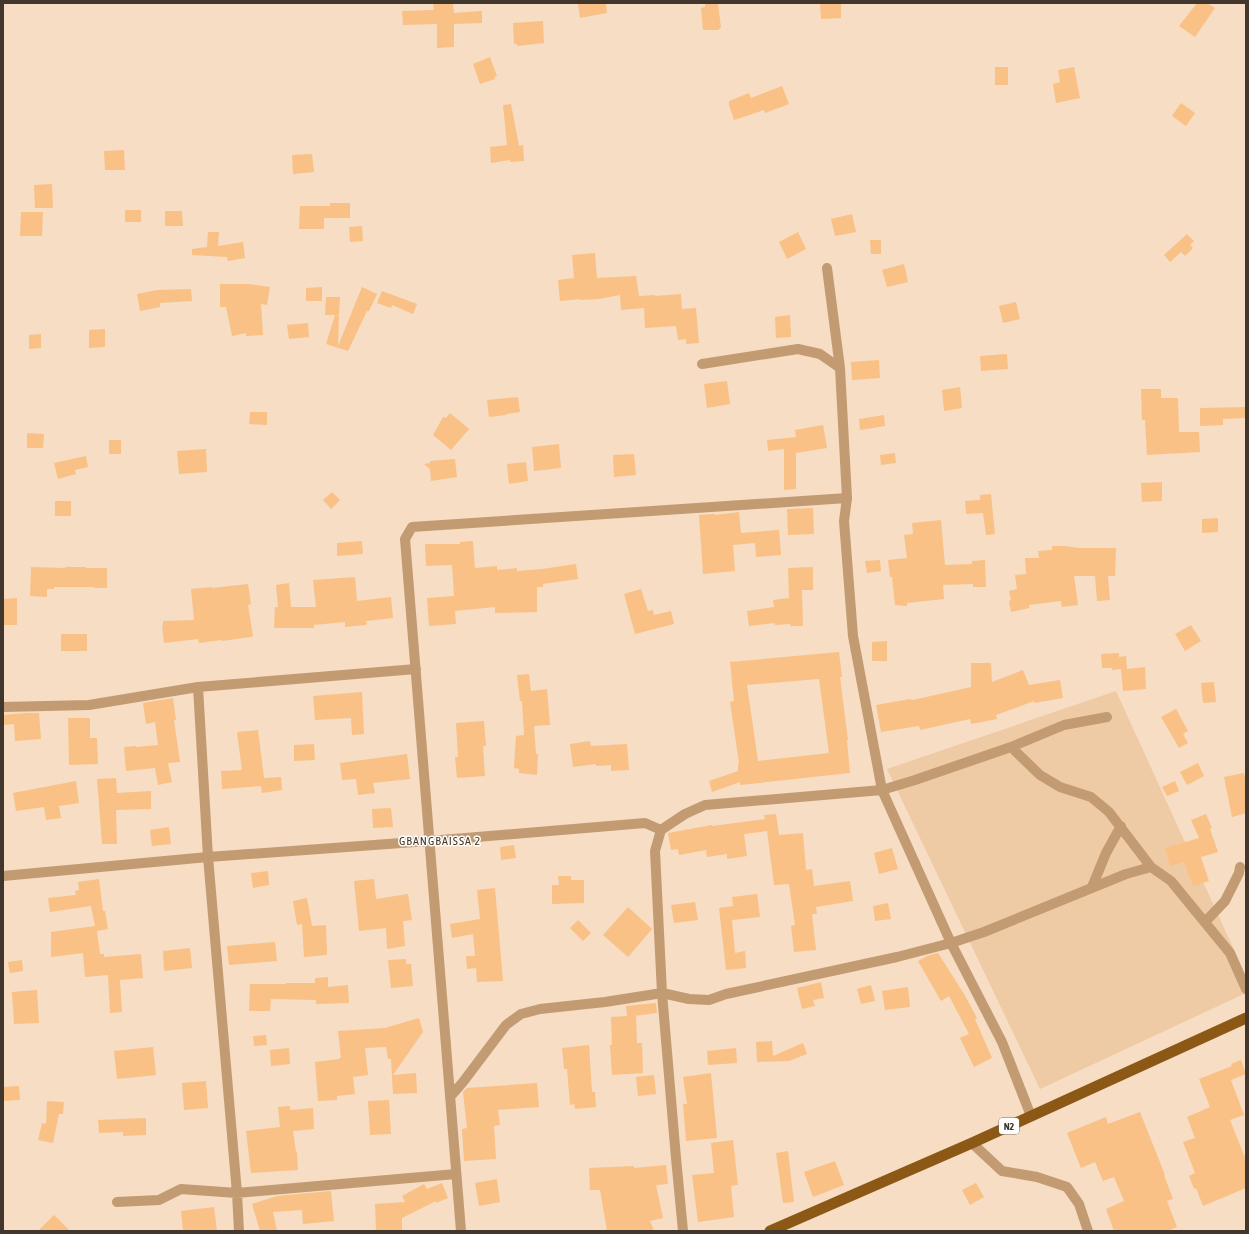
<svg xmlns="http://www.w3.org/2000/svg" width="1249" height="1234" font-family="'Asap Condensed',sans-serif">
  <rect width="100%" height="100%" fill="#f6ddc4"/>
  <!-- green -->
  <path fill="#eecaa5" d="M1116,691l130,285v17l-206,96 -153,-320z"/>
  <!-- building -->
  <path fill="#f9c185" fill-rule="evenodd" d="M433,3h20l1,10 28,-2v12l-28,1v23l-17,1v-24l-34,1 -1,-14 32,-1z
    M578,3h28l1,10 -27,5z
    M705,3h13l3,25 -2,1v1h-16l-2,-22 4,-1z
    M820,3h21v15l-20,1z
    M1197,3h10l8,5 -20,29 -16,-11z
    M543,21l1,22 -27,3v-2h-3l-1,-21z
    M490,57l7,19 -3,1 1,2 -15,5 -7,-20z
    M995,67h13v18h-13z
    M1074,67l6,31 -24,5 -3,-19 7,-2 -2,-12z
    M782,86l7,18 -24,9 -1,-3 -30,10 -5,-15v-4l20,-8 2,5z
    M1181,103l14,10 -9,13 -14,-10z
    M511,104l8,42 4,-1 1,16 -14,1v-2l-19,3 -1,-16 17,-2 -4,-40z
    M124,150l1,20h-20l-1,-19z
    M312,154l2,18 -21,2 -1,-19z
    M52,184l1,24h-18l-1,-23z
    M330,203h20v15h-26v11h-25l1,-23h30z
    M125,210h16v12h-16z
    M165,211h17l1,15h-18z
    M21,212h22l-1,24h-22z
    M852,214l4,18 -21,4 -4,-17z
    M362,226l1,15 -13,1 -1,-15z
    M208,232h11l-1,14 25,-4 2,16 -17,3 -1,-4 -35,-2v-6l15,-2z
    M798,232l8,17 -19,10 -8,-17z
    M1187,234l7,7 -4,4 3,3 -8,8 -4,-4 -11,10 -6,-7z
    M870,240h11v14h-10z
    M595,253l2,25 39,-2 3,20 16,-1v1l26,-2 1,15 14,-1 3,35 -13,1v-5l-8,1 -2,-14 -31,2 -1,-20 -23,2 -1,-15 -21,4 -19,1v-1l-20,2 -2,-21 16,-2 -2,-23z
    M904,264l4,18 -21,5 -5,-17z
    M220,284h28l22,3 -3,18 -6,-1 2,31 -17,1v-3l-14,3 -6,-29h-6z
    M322,287v14h-16v-13z
    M362,287l15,7 -8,17h-2l-19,40 -22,-7 9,-29h-10l1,-18h14l-1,18h-3l3,1 -1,30z
    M191,289l1,12 -32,2v4l-20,4 -3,-17 20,-4z
    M382,291l35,13 -4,10 -21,-9 -1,3 -14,-5z
    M1016,302l4,17 -17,4 -4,-17z
    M790,315l1,22 -15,1 -1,-21z
    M308,323l1,14 -20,2 -2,-14z
    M105,329v18l-16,1v-18z
    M41,334v14l-12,1v-14z
    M1007,354l1,15 -27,2 -1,-15z
    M879,360l1,18 -28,2 -1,-18z
    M727,381l3,23 -23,4 -3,-24z
    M960,387l2,21 -18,3 -2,-21z
    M1141,389h20v9h17l1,34h20l1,20 -53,3 -2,-35h-3z
    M518,397l2,15 -14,2v1l-17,2 -2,-17z
    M1246,407v11l-23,1v6l-23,1v-18z
    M250,412h17v13l-18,-1z
    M450,413l19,16 -18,21 -18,-15 10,-18 3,1z
    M884,415l1,11 -25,4 -1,-11z
    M823,425l4,23 -31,5v36l-12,1v-41l-16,2 -1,-11 29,-3 -1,-7z
    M27,433l17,1 -1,14h-16z
    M109,440h12v14h-12z
    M559,444l2,24 -27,3 -2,-24z
    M206,449l1,23 -28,2 -2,-23z
    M895,453l1,10 -15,2 -1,-10z
    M634,454l2,21 -22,2 -1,-22z
    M86,456l2,11 -13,3 1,4 -18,5 -4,-16z
    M455,459l2,18 -26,4 -1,-12 -6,-5 6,-1v-2z
    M526,462l2,19 -19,3 -2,-20z
    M1162,482v19l-20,1 -1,-19z
    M332,492l8,8 -9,9 -8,-9z
    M991,494l4,40 -9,1 -3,-22 -17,1 -1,-13 15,-1v-5z
    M55,501h16v15h-16z
    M813,508l1,26 -26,1 -1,-26z
    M739,512l2,21 38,-3 2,25 -25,2 -1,-14 -22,2 2,26 -32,3 -4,-59 16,-1v1z
    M1218,518v14l-16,1v-14z
    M941,520l4,45 27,-1v-3l13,-1 1,27h-13v-3l-30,1 1,14 -37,4v3l-12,-1 -3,-28h-2l-2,-17 19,-2 -3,-23 9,-1 -1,-11z
    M362,541l1,13 -26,2v-13z
    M473,541l2,27 22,-2v4l20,-2v3l25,-2 34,-5 2,15 -35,5v3h-6v25l-42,1v-6l-40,4 1,13 -27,2 -2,-28 27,-2 -2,-31 -26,1 -1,-22h35v-2z
    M1052,546h12l15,2h37l-1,28h-7l2,24 -13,1 -2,-25h-21l4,29 -16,2 -1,-6 -32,4v3l-18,4 -2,-11 2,-1 -2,-9 8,-2 -2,-14 11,-1 -1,-16h14l-1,-7 14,-1z
    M880,560l1,11 -14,2 -2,-12z
    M31,567l34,1v-1h21v1h21v20h-13v-1h-40v2h-7v8l-17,-1z
    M813,567v23h-11l1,36h-13v-2l-15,1v-2l-26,3 -2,-15 27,-4 -1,-7 16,-2 -1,-30z
    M355,577l2,24 34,-4 2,21 -27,3 1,3 -2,1 -20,2v-5l-31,3v3h-39l-1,-2 1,-19h3l-2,-22 13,-2 2,24h25l-3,-27z
    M248,584l3,20 -3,1 5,31 -2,1 -29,4 -1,-1 -22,3 -1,-4 -34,4 -2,-18h1v-4l31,-1 -3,-31 21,-2v1z
    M641,589l7,22 5,-1 1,5 17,-4 3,13 -39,10 -11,-40z
    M17,598v27h-14v-26z
    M1191,625l10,16 -16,10 -10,-17z
    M61,634h26v17h-26z
    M887,641v20h-15v-19z
    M839,652l3,25h-2l8,63h-1l3,33 -110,12v-3l-28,10 -3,-11 29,-10v-8h1l-9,-61 4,-1 -4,-39zM819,679l10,74 -71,8 -11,-76z
    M1119,653v4l7,-1 1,13 18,-2 1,22 -23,2 -2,-22 -9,1v-2h-10l-1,-14z
    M971,663h20l1,19 31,-12 6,15 31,-5 3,18 -29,5v-2l-38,14 1,4 -26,5 -1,-5 -50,11 -1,-4 -38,6 -5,-27 34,-6 3,1 58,-13z
    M529,674l2,17 16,-2 3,36 -16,1 2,28h2l-1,21 -18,-2v-4l-5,-1 2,-32 8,-1 -2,-34h-2l-3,-26z
    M1214,682l2,20 -13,1 -2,-20z
    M362,692l2,42 -12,1 -1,-17 -36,2 -2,-24z
    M173,698l3,22h-2l6,42 -12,1 4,19 -14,3 -3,-17 -29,3 -2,-24 12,-1v1l22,-2 -3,-23 -9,2 -3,-21z
    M1176,709l12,22 -5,3 5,9 -9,5 -18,-31z
    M26,713h13l2,26 -26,2 -1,-17 -11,1v-10z
    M68,718h22v20h7l1,26 -29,1z
    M484,721l2,25h-3l2,30 -28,2 -2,-21h3l-2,-34z
    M258,730l6,48 17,-1 1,13 -20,3 -1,-7 -39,3 -1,-18 21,-1 -5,-38z
    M590,741l1,5 36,-2 2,26 -18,1v-6l-15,1v-2l-23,3 -3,-23z
    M314,744l1,16 -21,1v-16z
    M407,754l3,25 -37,4 2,10 -17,2 -2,-16 -14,1 -2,-17z
    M1198,763l6,13 -17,9 -7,-13z
    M1244,773l2,9v31l-14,4 -8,-40z
    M116,778l1,15 34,-2v18l-35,1 1,34h-15l-5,-65z
    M76,781l3,22 -20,3 2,12 -15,2 -2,-13 -28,4 -3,-18z
    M1175,781l4,10 -12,5 -5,-9z
    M391,808l2,19 -20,1 -1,-19z
    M776,814l3,21 24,-2 3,37 6,-1 2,17 36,-5 3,20 -37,6 1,7h-5l4,36 -22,2 -3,-26 4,-1 -6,-41 -15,1 -7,-54 -23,3 3,22 -20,3v-5l-20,3 -1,-7 -27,5 -1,-6 -7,1 -3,-17 44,-8v1l53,-7 -1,-4z
    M1206,814l6,14 -2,1 8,23 -17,5 8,24 -16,5 -9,-24 -14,4 -5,-18 34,-10 -8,-18z
    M169,827l2,17 -19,2 -2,-16z
    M514,845l2,13 -15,2 -1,-13z
    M892,848l6,21 -19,5 -5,-21z
    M268,871l1,14 -16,3 -2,-15z
    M558,876h13v4h13v23l-32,1v-19h7z
    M99,879l4,32h2l3,18 -11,2 3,23h4v3l37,-3 2,24 -23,2 2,32 -12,1 -2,-38 -23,2 -2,-24 -32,4v-25l44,-6 -4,-20 -41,6 -2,-14 28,-3 -1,-4 4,-1 -1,-8z
    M374,879l2,20 32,-5 4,26 -9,1 2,25 -18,3 -1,-21 -27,3 -5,-50z
    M495,888l8,93 -26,1 -1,-14 -9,1 -1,-13h9l-2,-22 -21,4 -2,-14 30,-5 -3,-29z
    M757,894l3,23 -28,3 3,33 10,-2 1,17 -20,2 -7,-62 14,-2 -1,-9z
    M307,898l5,28 14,-1 1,30 -23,2 -2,-33 -5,1 -4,-24z
    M695,902l3,18 -24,3 -3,-18z
    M888,903l3,16 -16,2 -2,-15z
    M628,907l24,22 -24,28 -25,-22z
    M578,920l13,13 -8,8 -13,-13z
    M275,942l2,19 -48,4 -2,-19z
    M190,948l2,20 -28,3 -1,-20z
    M938,953l26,41 13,24 -2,1 17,39 -18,9 -14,-29 9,-4 -20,-38 -8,5 -23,-40 9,-5z
    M406,959v5h5l2,22 -22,2 -3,-28z
    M22,960l1,11 -13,2 -2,-11z
    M328,977v10l20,-2 1,18 -33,1v-4l-45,-1 -1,12h-21l1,-27h36v-1h29v-5z
    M821,982l3,16 -11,2 2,6 -13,3 -5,-21z
    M871,985l4,16 -14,3 -4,-15z
    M908,987l2,20 -25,3 -3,-19z
    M37,990l2,33 -25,1 -2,-32z
    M656,1003l1,10 -23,3h2l1,27h5l1,30 -31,2 -2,-30h2l-1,-28 16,-1 -1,-10z
    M419,1018l4,14 -30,43 23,-2 1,20 -24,1 -2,-35h-3l-2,-12 -21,1 3,27 -15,2 2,17 -18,2v4l-19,1 -3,-39 24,-3v-1h2l-3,-27 47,-3z
    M266,1035l1,10 -13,1 -1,-10z
    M772,1041l1,15 30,-13 4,11 -18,7 -32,1 -1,-20z
    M589,1045l3,47h3l1,15 -21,2 -1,-5 -4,1 -3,-36h-3l-2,-21z
    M153,1047l3,28 -39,4 -3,-28z
    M289,1048l1,16 -19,2 -1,-16z
    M736,1048l1,15 -29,2 -1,-14z
    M1241,1060l5,14 -15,6 13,35 -14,5 16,40v28l-43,18 -7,-18 -2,1 -5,-13 6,-3 -12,-31 12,-4 -8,-21 23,-10 -11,-28 33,-13 -1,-2z
    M711,1073l6,65 -31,3 -3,-37h4l-4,-27z
    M654,1075l2,19 -18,2 -2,-19z
    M206,1081l2,27 -24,2 -2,-27z
    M537,1083l2,24 -41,3 2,15 -6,1 2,33 -32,2 -2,-32 5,-1 -4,-36 4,-4z
    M19,1086l1,14 -17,1v-14z
    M389,1100l2,34 -21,1 -2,-34z
    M47,1101l17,1 -1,12h-4l-6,29 -15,-3 4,-17 4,1z
    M290,1106v4l23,-2 1,21 -21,2 3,21h1l1,18 -47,3 -5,-42 34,-4 -2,-20z
    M1140,1112l25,63h-1l9,24 -6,2 10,26 -10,4h-53l-8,-22 18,-8 -10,-24 -11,4 -8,-19 -14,6 -14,-35 39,-16 2,7z
    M146,1118v17l-23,1v-4l-24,1 -1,-13z
    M733,1140l5,45 -7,1 3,31 -36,5 -6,-47 22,-2 -3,-30z
    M788,1151l6,51 -11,1 -7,-50z
    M835,1161l9,24 -31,12 -9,-25z
    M666,1165l2,19 -12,1 7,33 -13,3 4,10h-47l-7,-41h-10l-1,-22 45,-2v2z
    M497,1179l3,23 -21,4 -4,-23z
    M442,1183l6,15 -12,5v-2l-34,17v13h-26l-1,-27 30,-2 -3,-6 22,-12 3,5z
    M976,1183l8,14 -14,8 -8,-15z
    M331,1191l3,30 -31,3 -1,-14 -29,2 4,19h-17l-8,-27 25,-8z
    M214,1207l3,24h-34l-2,-20z
    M54,1215l16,16h-32z"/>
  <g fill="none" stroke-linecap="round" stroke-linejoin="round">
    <!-- minor -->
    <path stroke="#c29b72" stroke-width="10" d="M827,268l13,100 7,130 -3,23 9,115 29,154 69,153 51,99 29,74
      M702,364l96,-15 22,5 20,14
      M198,687l10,170 29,336 2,38
      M3,707l86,-2 109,-18 218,-18
      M1011,747l29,28 20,12 31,10 18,15 42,55 20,14 59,72 16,36
      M3,876l205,-19 221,-16 216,-18 16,7
      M1092,887l14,-34 15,-27
      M1205,922l20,-21 14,-28 1,-6
      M450,1097l13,-15 43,-57 15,-11 19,-5 65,-7 57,-9 27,6 20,1 17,-6 171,-37 54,-14 33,-11 142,-58 25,-7
      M972,1143l30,28 35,6 30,10 12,17 9,27
      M117,1202l42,-2 22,-11 56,4 219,-19
      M461,1231l-56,-692 7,-12 435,-29
      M683,1231l-7,-73 -14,-165 -7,-142 6,-21 24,-16 20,-9 177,-15 33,-10 96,-33 53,-22 43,-8"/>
    <!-- trunk -->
    <path stroke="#8c5816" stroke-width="11" d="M770,1231l202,-88 274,-125"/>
  </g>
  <g text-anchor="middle" stroke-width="3" stroke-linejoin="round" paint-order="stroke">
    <!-- shield labels -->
    <rect fill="#fff" stroke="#7a736c" stroke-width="1" x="999" y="1118" width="20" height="16" rx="3"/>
    <g font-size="10" font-weight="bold" fill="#41372d">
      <text x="1009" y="1130">N2</text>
    </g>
    <!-- neighbourhood labels -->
    <g font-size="12" letter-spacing="1" fill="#493621" stroke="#fff">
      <text x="440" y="845">GBANGBAISSA 2</text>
    </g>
  </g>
  <!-- border -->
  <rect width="1249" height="1234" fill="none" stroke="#41372d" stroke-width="8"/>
</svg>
